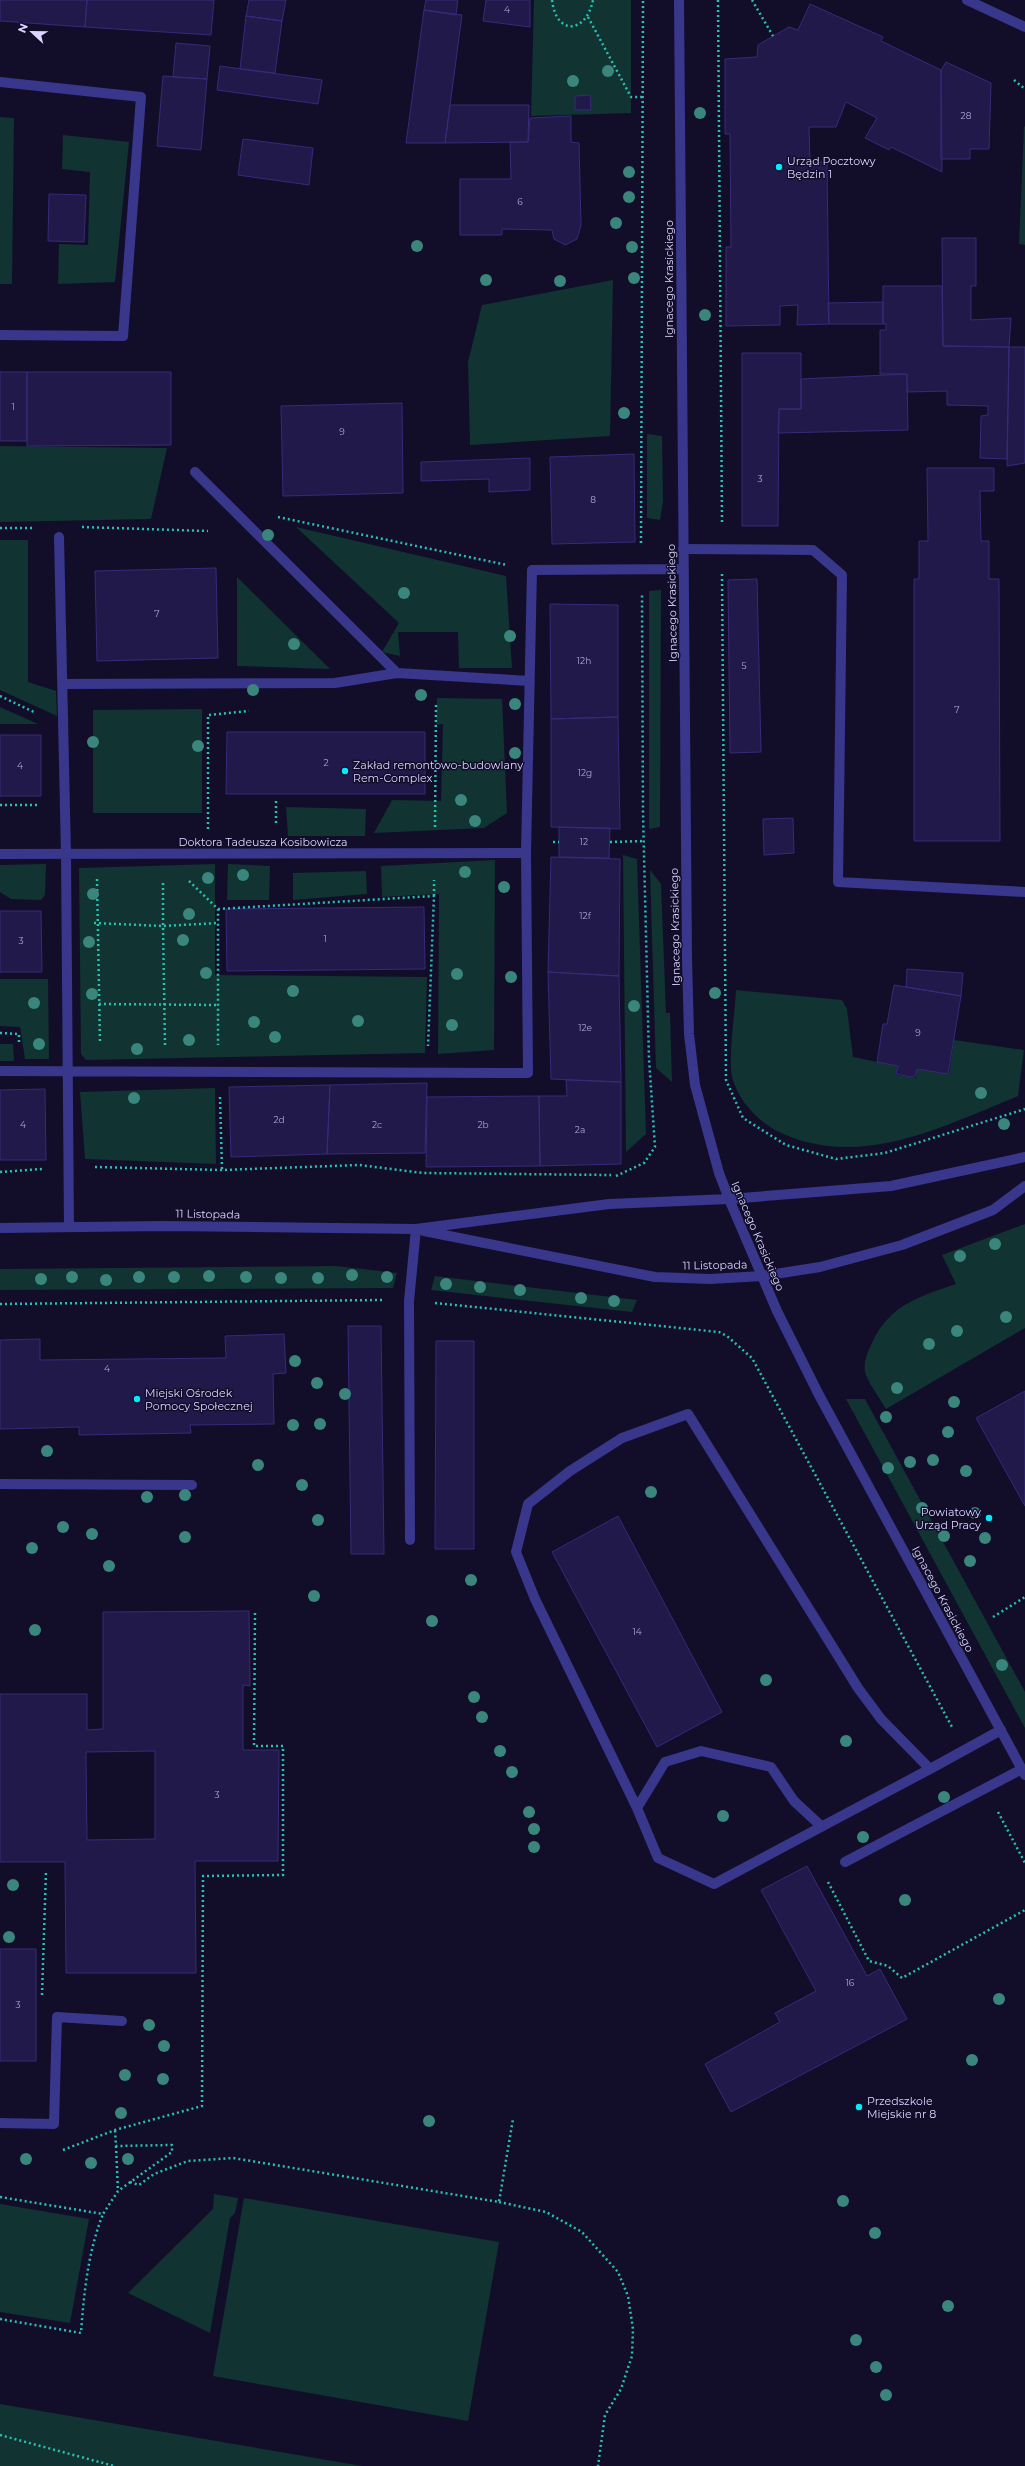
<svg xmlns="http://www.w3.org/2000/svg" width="1025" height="2466" font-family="Montserrat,sans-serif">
  <rect width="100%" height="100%" fill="#120e29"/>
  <!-- green -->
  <path fill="#113331" d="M534,0h97v113l-100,3z
    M0,117l14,1 -2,166h-12z
    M1024,126l1,1v118l-6,-1z
    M63,135l66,7 -14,140 -57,2 1,-40 29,1 2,-73 -28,-3z
    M613,280l-3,156 -140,9 -2,-83 14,-57z
    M647,434l15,2 1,65 -3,19 -13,-2z
    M0,446l167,2 -16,71 -151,3z
    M296,527l210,49 6,92h-53l-1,-36h-60l2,24 -18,-4 17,-29z
    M0,540h28v142l28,9 1,25 -57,-26z
    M237,577l93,92 -93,-3z
    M661,590l-1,237 -11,2v-238z
    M437,698l65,1 5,114 -23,15 -110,5 18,-33 49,1 2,-77 -7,1z
    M0,707l38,17h-38z
    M202,709v104h-109v-103z
    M286,807l80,2 -1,27h-77z
    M623,855l14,4 9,275 -20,18z
    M495,860l-1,190 -56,4 1,-160 -57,3 -1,-31z
    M46,864l-1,31 -4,5 -30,-1 -11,-7v-27z
    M215,864v111l212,2 -2,76 -339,7 -5,-6 -2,-186z
    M228,864l42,2 -1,34h-42z
    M650,870l11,14 5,129h4l2,69 -16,-14z
    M366,871l1,23 -74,6v-27z
    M0,979h48l1,80h-24l-5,-32 -20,-1z
    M736,990l106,10 5,9 6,48 44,9 -1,9 20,3 1,-9 32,5 5,-34 70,10 -6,46c-76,31 -162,76 -243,34 -19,-11 -37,-30 -43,-53 -4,-19 3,-65 4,-87z
    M0,1044h13l1,17h-14z
    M215,1088l1,76 -131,-5 -5,-67z
    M1025,1224v104l-139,81c-5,-9 -19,-28 -21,-37 -2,-10 3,-21 7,-29 17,-38 48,-47 84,-59l-14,-29z
    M336,1266l61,7 -4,15 -393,2v-21z
    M435,1276l202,24 -5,12 -201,-22z
    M846,1399h19l160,293v36z
    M214,2194l24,4 -3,15 -5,5 -20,115 -82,-40 85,-84z
    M244,2198l255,44 -31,179 -255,-45z
    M0,2204l89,15 -19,104 -70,-11z
    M0,2404l362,62h-362z"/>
  <!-- building -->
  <path fill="#22194b" stroke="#372a79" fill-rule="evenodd" d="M0,0h87l-2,27 -85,-6z
    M87,0h127l-3,35 -126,-8z
    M249,0h37l-4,21 -36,-5z
    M426,0h32l-2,15 -32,-5z
    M486,0h44v27l-47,-6z
    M810,4l73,33 -2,4 60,29 1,102 -51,-25 -2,3 -24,-12 12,-20 -31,-16 -10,25h-27l1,35h17l2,162 -32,1 1,-20 -18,1v19l-54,1v-79h5l-1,-113h-5v-75l32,-2 1,-12 31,-18 9,3z
    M424,10l38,5 -17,128h-39z
    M246,16l36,5 -7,52 -35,-4z
    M176,43l34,3 -3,33 -34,-2z
    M946,62l45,21 -2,66h-19v10h-29v-89z
    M220,66l102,14 -4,24 -101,-14z
    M163,76l44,3 -6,71 -44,-4z
    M590,95l1,15h-16v-14z
    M450,105h79l-1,37 -83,1z
    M571,116v26l8,1 2,82 -4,14 -12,6 -11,-6 -2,-9 -50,-1v6h-42v-56h51l-1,-37h18l2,-24z
    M243,139l70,9 -4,37 -71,-10z
    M49,194l37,1 -2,47 -36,-1z
    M942,238h34v48h-5v34l40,-2 -2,29 -66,-1z
    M883,286h59l1,60 66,1 -2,112 -27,-1 1,-42 7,-1v-9l-41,-1v-14l-40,1v-18h-27v-44h6v-6h-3z
    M883,302v22h-54l-1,-21z
    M1009,347h16v116l-18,3z
    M742,353h59v56h-22l-1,117h-36z
    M0,372h27v69h-27z
    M27,372h144v73l-144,1z
    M907,374l1,56 -130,3 1,-24h22v-30z
    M402,403l1,90 -120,3 -2,-90z
    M634,454l1,88 -83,2 -2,-87z
    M530,458v32l-41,2v-13l-68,2v-19z
    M927,468h67v23h-14l1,50h8v38h10l1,262h-86v-262h5v-38h9z
    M216,568l2,90 -121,3 -2,-90z
    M757,579l4,173 -31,1 -2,-173z
    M550,604l68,1v112l-67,2z
    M618,717l2,112 -69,-2v-108z
    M227,732h198v62h-199z
    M0,735h41v61h-41z
    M793,818l1,35 -30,2 -1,-36z
    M559,827l51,1 -1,30 -50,-1z
    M551,857l69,2 -1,117 -71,-4z
    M424,907l1,62 -198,2 -1,-62z
    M0,911h41l1,61h-42z
    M907,969l56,4 -2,23 -55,-9z
    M548,972l71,4 2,106 -70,-3z
    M894,985l67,11 -13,78 -31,-5 -2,8h-4l-15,-3 2,-8 -21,-4 6,-38h4z
    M566,1080l55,2v82l-81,2 -1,-70h28z
    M427,1083l-2,70 -98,1 3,-69z
    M330,1085l-3,69 -96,3 -2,-70z
    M45,1089l1,71h-46v-70z
    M539,1096l1,70 -114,1 1,-70z
    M348,1326h33l3,228h-33z
    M284,1334l2,39 -13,1 1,50 -84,1 1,8 -112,2v-8l-79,2v-89l40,-1v21l186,-2 -1,-22z
    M436,1341h38v208h-39z
    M1025,1391v115l-49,-88z
    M618,1516l104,196 -65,35 -105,-195z
    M249,1611l1,75 -7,-1v65h36l-1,111h-83l1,112h-130l-1,-111h-65v-168h87v36l16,-1v-117zM155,1751v88l-68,1 -1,-88z
    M807,1866l60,110 13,-7 27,50 -176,93 -26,-48 75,-42 -5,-9 41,-22 -55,-101z
    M0,1949h36v112h-36z"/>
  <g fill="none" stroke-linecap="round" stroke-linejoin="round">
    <!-- path -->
    <path stroke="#28c1b4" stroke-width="2.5" stroke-dasharray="2 3" stroke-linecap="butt" d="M552,0c4,36 34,34 41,0
      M718,0l4,523
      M752,0l21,36
      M588,17l43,80h11
      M1014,80l11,9
      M278,517l229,48
      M82,527l126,4
      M0,528h35
      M641,543l2,-543
      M722,574l4,506 17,38 43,27 50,14 49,-6 140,-44
      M0,696l36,17
      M276,801v25
      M0,805h39
      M435,827l1,-125
      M208,829v-114l41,-4
      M553,842h6
      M610,842l35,-1
      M97,879l3,165
      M189,881l29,28v136
      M434,896v-16
      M218,909l216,-13 -6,150
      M94,923l69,3v-46
      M99,1004l119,1
      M0,1033l19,1v10
      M165,1045l-2,-119 55,-3
      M220,1097l2,73
      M95,1167l127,3 137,-5 64,8 188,2
      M0,1172l42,-3
      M616,1176l28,-13 11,-16 -6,-88 -6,-246 -1,-219
      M435,1303l284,29 8,4 25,22 200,369
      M0,1304l382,-4
      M993,1617l32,-20
      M998,1812l27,51
      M828,1882l41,79 19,5 14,12 123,-68
      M42,1995l4,-124
      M116,2146l2,45
      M63,2150l52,-20 87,-24 1,-230 80,-1v-129h-29l1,-133
      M130,2182l9,3 15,-11 34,-13 45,-3 266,44 14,-83
      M0,2197l103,17 15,-23 54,-39v-7l-56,1 -1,-16
      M499,2202l47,10 36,20 36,40 10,24 5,33 -1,27 -11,33 -16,26 -7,51
      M0,2319l81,14c3,-41 7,-81 22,-119
      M0,2435l114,31"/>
    <!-- service -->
    <path stroke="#38378b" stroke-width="10" d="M0,82l141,15 -18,239 -123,-1
      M683,549l130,1 29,25 -4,307 187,10
      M0,1484l192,1
      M410,1540l-1,-239 7,-72
      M637,1808l-102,-209 -19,-47 12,-48 42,-33 52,-33 66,-24 170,274 23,31 49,50 71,-39
      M821,1826l-27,-25 -23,-34 -70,-16 -36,11 -28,46 21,50 56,26 216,-115
      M845,1862l177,-93
      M0,2123l54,1 3,-107 65,4"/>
    <!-- minor -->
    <path stroke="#38378b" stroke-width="10" d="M679,0l8,959 2,75 6,51 24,88 10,26 48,112 42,84 206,380
      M967,0l58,27
      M195,472l202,201 132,8
      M59,537l7,318 3,372
      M63,684l272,-1 62,-10
      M0,854l526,-1
      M0,1071l528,2 -2,-220 6,-283 152,-1
      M0,1228l163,-2 253,3 193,-25 120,-5 162,-13 134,-29
      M424,1231l231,46 55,2 52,-3 58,-9 82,-22 91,-35 32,-24"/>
  </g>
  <!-- trees -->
  <g fill="#3a857c">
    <circle cx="608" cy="71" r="6"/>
    <circle cx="573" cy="81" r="6"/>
    <circle cx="700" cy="113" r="6"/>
    <circle cx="629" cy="172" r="6"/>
    <circle cx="629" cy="197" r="6"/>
    <circle cx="616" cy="223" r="6"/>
    <circle cx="417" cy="246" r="6"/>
    <circle cx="632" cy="247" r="6"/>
    <circle cx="634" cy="278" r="6"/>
    <circle cx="486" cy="280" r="6"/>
    <circle cx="560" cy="281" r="6"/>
    <circle cx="705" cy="315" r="6"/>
    <circle cx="624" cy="413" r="6"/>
    <circle cx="268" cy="535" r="6"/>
    <circle cx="404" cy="593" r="6"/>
    <circle cx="510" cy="636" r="6"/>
    <circle cx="294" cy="644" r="6"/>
    <circle cx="253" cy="690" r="6"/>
    <circle cx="421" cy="695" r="6"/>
    <circle cx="515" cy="704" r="6"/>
    <circle cx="93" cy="742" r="6"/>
    <circle cx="198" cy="746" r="6"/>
    <circle cx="515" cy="753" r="6"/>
    <circle cx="461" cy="800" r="6"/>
    <circle cx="475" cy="821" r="6"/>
    <circle cx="465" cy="872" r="6"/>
    <circle cx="243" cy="875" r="6"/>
    <circle cx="208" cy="878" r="6"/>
    <circle cx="504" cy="887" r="6"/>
    <circle cx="93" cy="894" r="6"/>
    <circle cx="189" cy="914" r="6"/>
    <circle cx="183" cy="940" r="6"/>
    <circle cx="89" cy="942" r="6"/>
    <circle cx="206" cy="973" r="6"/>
    <circle cx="457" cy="974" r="6"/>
    <circle cx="511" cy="977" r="6"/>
    <circle cx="293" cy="991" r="6"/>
    <circle cx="715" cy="993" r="6"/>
    <circle cx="92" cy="994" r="6"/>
    <circle cx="34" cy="1003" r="6"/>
    <circle cx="634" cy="1006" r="6"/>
    <circle cx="358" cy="1021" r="6"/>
    <circle cx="254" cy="1022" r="6"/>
    <circle cx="452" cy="1025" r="6"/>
    <circle cx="275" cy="1037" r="6"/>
    <circle cx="189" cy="1040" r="6"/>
    <circle cx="39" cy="1044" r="6"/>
    <circle cx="137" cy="1049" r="6"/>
    <circle cx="981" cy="1093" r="6"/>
    <circle cx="134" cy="1098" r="6"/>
    <circle cx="1004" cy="1124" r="6"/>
    <circle cx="995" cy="1244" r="6"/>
    <circle cx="960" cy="1256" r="6"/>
    <circle cx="352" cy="1275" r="6"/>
    <circle cx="209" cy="1276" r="6"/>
    <circle cx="72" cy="1277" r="6"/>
    <circle cx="139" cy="1277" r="6"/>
    <circle cx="174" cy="1277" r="6"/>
    <circle cx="246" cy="1277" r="6"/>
    <circle cx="387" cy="1277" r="6"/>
    <circle cx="281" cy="1278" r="6"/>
    <circle cx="318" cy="1278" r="6"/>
    <circle cx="41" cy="1279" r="6"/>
    <circle cx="106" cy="1280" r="6"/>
    <circle cx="446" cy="1284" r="6"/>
    <circle cx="480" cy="1287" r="6"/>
    <circle cx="520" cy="1290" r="6"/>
    <circle cx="581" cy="1298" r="6"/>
    <circle cx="614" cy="1301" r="6"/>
    <circle cx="1006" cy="1317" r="6"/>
    <circle cx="957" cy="1331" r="6"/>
    <circle cx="929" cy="1344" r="6"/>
    <circle cx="295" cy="1361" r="6"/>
    <circle cx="317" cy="1383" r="6"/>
    <circle cx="897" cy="1388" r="6"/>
    <circle cx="345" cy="1394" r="6"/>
    <circle cx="954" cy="1402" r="6"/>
    <circle cx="886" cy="1417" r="6"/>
    <circle cx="320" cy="1424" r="6"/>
    <circle cx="293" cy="1425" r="6"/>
    <circle cx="948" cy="1432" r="6"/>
    <circle cx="47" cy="1451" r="6"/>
    <circle cx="933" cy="1460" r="6"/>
    <circle cx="910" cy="1462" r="6"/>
    <circle cx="258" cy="1465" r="6"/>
    <circle cx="888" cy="1468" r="6"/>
    <circle cx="966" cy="1471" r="6"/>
    <circle cx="302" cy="1485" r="6"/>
    <circle cx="651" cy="1492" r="6"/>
    <circle cx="185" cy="1495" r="6"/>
    <circle cx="147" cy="1497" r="6"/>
    <circle cx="922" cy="1508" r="6"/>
    <circle cx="975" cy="1513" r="6"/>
    <circle cx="318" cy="1520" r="6"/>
    <circle cx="63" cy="1527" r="6"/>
    <circle cx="92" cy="1534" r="6"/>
    <circle cx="944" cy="1536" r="6"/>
    <circle cx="185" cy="1537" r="6"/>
    <circle cx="985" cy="1538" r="6"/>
    <circle cx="32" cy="1548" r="6"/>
    <circle cx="970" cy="1561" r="6"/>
    <circle cx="109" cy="1566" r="6"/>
    <circle cx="471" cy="1580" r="6"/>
    <circle cx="314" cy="1596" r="6"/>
    <circle cx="432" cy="1621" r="6"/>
    <circle cx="35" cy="1630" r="6"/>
    <circle cx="1002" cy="1665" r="6"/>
    <circle cx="766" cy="1680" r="6"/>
    <circle cx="474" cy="1697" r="6"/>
    <circle cx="482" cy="1717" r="6"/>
    <circle cx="846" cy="1741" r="6"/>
    <circle cx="500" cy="1751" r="6"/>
    <circle cx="512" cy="1772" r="6"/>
    <circle cx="944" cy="1797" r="6"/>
    <circle cx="529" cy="1812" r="6"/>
    <circle cx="723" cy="1816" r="6"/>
    <circle cx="534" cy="1829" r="6"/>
    <circle cx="863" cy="1837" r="6"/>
    <circle cx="534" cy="1847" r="6"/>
    <circle cx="13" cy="1885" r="6"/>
    <circle cx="905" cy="1900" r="6"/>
    <circle cx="9" cy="1937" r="6"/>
    <circle cx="999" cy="1999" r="6"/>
    <circle cx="149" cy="2025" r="6"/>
    <circle cx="164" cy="2046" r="6"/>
    <circle cx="972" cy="2060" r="6"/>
    <circle cx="125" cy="2075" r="6"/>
    <circle cx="163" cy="2079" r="6"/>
    <circle cx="121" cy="2113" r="6"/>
    <circle cx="429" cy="2121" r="6"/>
    <circle cx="26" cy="2159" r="6"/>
    <circle cx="128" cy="2159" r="6"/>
    <circle cx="91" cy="2163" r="6"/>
    <circle cx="843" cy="2201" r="6"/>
    <circle cx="875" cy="2233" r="6"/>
    <circle cx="948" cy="2306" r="6"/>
    <circle cx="856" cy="2340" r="6"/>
    <circle cx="876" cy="2367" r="6"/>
    <circle cx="886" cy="2395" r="6"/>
  </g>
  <!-- markers -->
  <g fill="#02ecff" stroke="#120e29" stroke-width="1.5">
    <circle cx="779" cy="167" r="4"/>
    <circle cx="345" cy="771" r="4"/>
    <circle cx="137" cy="1399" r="4"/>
    <circle cx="989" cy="1518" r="4"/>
    <circle cx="859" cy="2107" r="4"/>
  </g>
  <g text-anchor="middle" stroke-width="3" stroke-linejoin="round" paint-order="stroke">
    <!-- number labels -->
    <g font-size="9" fill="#aca7d2">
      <text x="507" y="13">4</text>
      <text x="966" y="119">28</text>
      <text x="520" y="205">6</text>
      <text x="13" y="410">1</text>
      <text x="342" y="435">9</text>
      <text x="760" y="482">3</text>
      <text x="593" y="503">8</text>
      <text x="157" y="617">7</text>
      <text x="584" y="664">12h</text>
      <text x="744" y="669">5</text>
      <text x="957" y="713">7</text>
      <text x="326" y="766">2</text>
      <text x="20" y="769">4</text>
      <text x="585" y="776">12g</text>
      <text x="584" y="845">12</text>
      <text x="585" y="919">12f</text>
      <text x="325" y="942">1</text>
      <text x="21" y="944">3</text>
      <text x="585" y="1031">12e</text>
      <text x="918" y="1036">9</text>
      <text x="279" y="1123">2d</text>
      <text x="23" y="1128">4</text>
      <text x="377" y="1128">2c</text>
      <text x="483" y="1128">2b</text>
      <text x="580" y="1133">2a</text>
      <text x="107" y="1372">4</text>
      <text x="637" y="1635">14</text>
      <text x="217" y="1798">3</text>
      <text x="850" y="1986">16</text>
      <text x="18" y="2008">3</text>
    </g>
    <!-- poi labels -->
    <g font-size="11" fill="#dad6ff" stroke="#120e29" text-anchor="start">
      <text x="787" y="165">Urząd Pocztowy<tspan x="787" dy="13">Będzin 1</tspan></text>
      <text x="353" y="769">Zakład remontowo-budowlany<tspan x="353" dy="13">Rem-Complex</tspan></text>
      <text x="145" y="1397">Miejski Ośrodek<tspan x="145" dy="13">Pomocy Społecznej</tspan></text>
      <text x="981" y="1516" text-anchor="end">Powiatowy<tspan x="981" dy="13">Urząd Pracy</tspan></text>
      <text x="867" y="2105">Przedszkole<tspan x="867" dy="13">Miejskie nr 8</tspan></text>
    </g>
    <!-- street labels -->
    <g font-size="11" fill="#dad6ff" stroke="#120e29">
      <text transform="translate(669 279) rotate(-90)" y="4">Ignacego Krasickiego</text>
      <text transform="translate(672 603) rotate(-91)" y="4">Ignacego Krasickiego</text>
      <text x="263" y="846">Doktora Tadeusza Kosibowicza</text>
      <text transform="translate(675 927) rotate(-91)" y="4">Ignacego Krasickiego</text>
      <text transform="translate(208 1214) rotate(1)" y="4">11 Listopada</text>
      <text transform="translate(758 1236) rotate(67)" y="4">Ignacego Krasickiego</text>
      <text transform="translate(715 1265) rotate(-1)" y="4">11 Listopada</text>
      <text transform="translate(943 1599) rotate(62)" y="4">Ignacego Krasickiego</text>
    </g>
  </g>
  <!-- north arrow -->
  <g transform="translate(32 32) rotate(292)" stroke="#120e29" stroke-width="3" paint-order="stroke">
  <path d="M0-3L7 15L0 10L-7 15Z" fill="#dad6ff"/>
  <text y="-6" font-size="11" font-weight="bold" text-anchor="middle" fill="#dad6ff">N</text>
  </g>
</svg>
